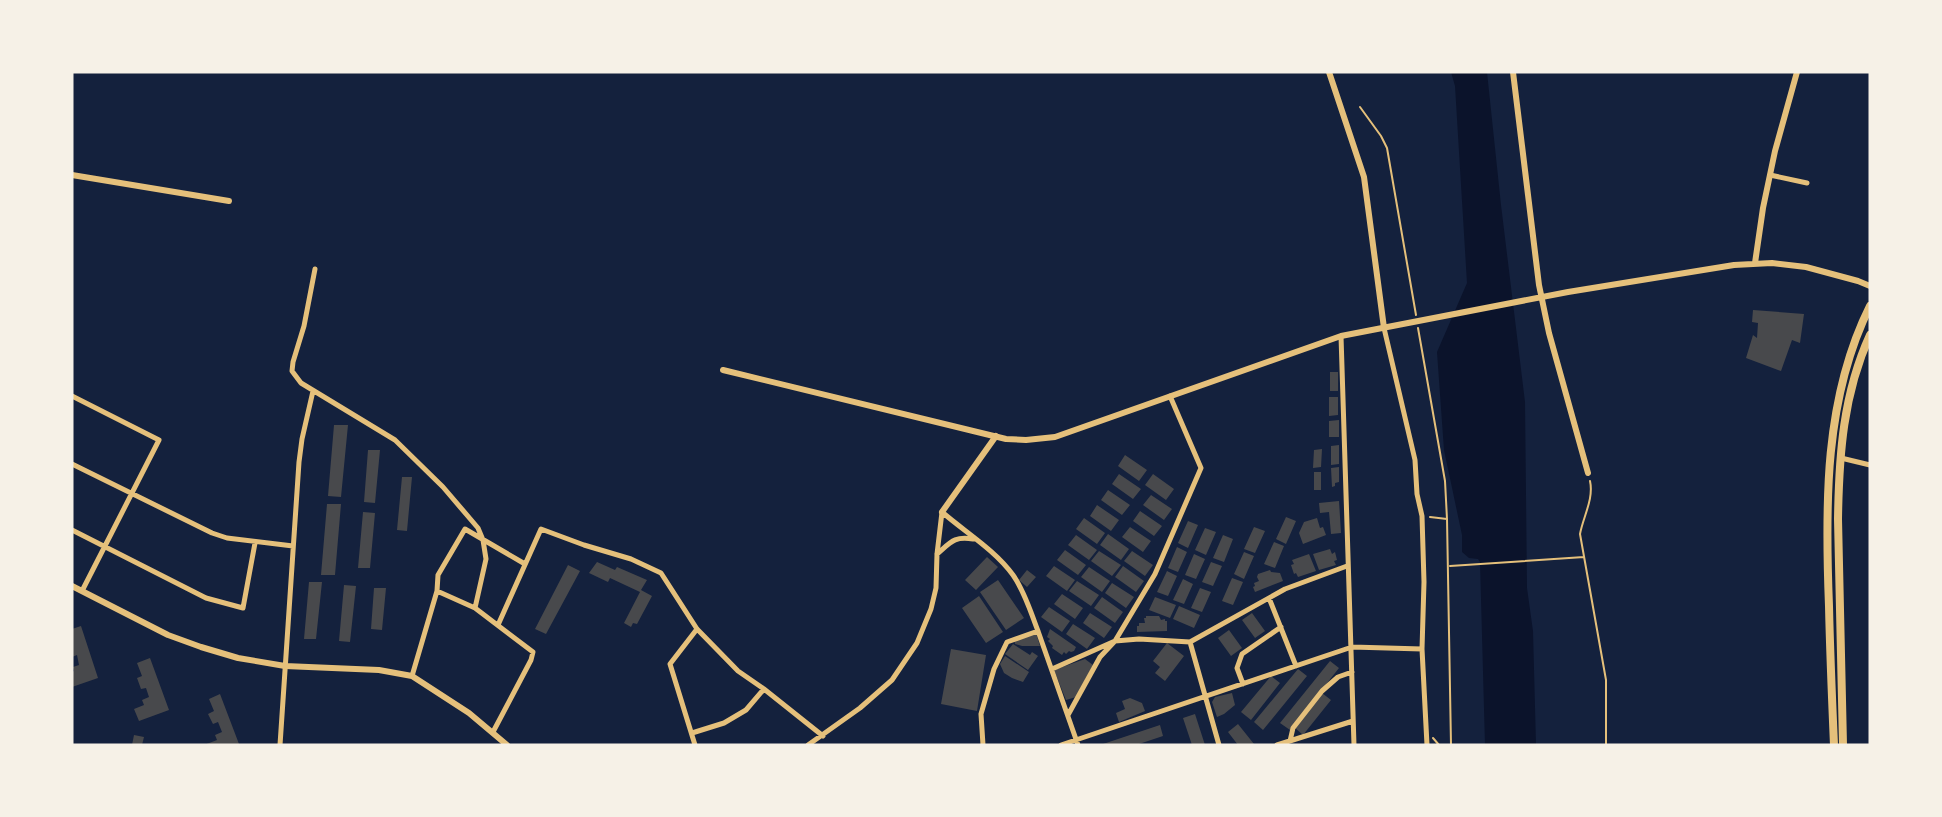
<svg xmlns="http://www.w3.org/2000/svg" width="1942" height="817" font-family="'Noto Sans',sans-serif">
  <rect width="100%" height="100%" fill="#14213d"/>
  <!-- water -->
  <path fill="#0b132b" d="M1451,72h36l14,133 24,197 2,186 6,43 3,114h-51l-5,-183 -2,-3 -9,-1 -7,-6v-17l-18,-85 -7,-98 30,-69 -12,-197z"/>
  <!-- building -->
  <path fill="#48494c" d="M1753,310l51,4 -4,29 -8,-3 -11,31 -35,-13 7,-23 4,3 1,-15 -6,-1z
    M1330,372h8v19h-8z
    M1329,397h9v18l-9,1z
    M1339,420v17h-10v-16z
    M334,425h14l-7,72 -13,-1z
    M1339,445v19l-8,1v-19z
    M1322,449l-1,18 -8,1 1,-18z
    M368,450h12l-5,53 -11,-1z
    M1125,455l22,15 -8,11 -21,-15z
    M1339,467v15l-4,1v3l-3,1 -1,-19z
    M1314,472h7v18h-7z
    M1119,474l22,15 -8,10 -21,-15z
    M1153,474l21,15 -8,11 -21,-15z
    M402,477h10l-5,54 -10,-1z
    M1108,490l22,15 -8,10 -21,-15z
    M1151,495l21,14 -8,11 -21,-15z
    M1339,501l2,32 -10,1 -2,-22 -9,1 -1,-10z
    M327,504h14l-6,71h-14z
    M1097,505l22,15 -8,11 -21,-15z
    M1140,511l22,15 -8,10 -21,-15z
    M363,512l12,1 -5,55h-12z
    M1286,517l10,4 -10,23 -10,-5z
    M1084,518l21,15 -8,11 -21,-15z
    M1317,518l3,10 3,-1 3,8 -23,9 -4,-11 5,-11z
    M1188,521l10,4 -10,23 -10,-5z
    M1130,527l21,14 -8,11 -21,-15z
    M1254,527l11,4 -10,22 -11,-4z
    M1205,528l11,4 -10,23 -11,-5z
    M1108,534l21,15 -8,11 -21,-15z
    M1076,535l21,15 -8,10 -21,-15z
    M1223,535l10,4 -9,23 -11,-4z
    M1274,542l10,4 -9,22 -11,-4z
    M1177,547l10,5 -9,20 -10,-4z
    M1330,549l2,5 3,-2 2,8 -3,1 2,4 -17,5 -6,-16z
    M1065,550l21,15 -8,10 -21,-15z
    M1099,551l22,14 -9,11 -21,-15z
    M1132,551l21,14 -8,11 -21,-15z
    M1244,552l10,4 -10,23 -10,-5z
    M1194,554l11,5 -9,20 -11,-4z
    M1309,554l7,17 -18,6 -2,-4 -2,1 -3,-9 3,-1 -2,-4z
    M987,557l11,10 -22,23 -11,-10z
    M597,562l18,8 2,-3 30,13 -6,10 11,6 -15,28 -4,-1 -2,4 -7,-4 16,-31 -30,-14 -2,4 -19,-9z
    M1211,562l11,4 -9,20 -11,-4z
    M568,565l12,6 -34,63 -11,-5z
    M1054,566l21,14 -8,11 -21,-15z
    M1123,566l21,15 -8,11 -21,-15z
    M1089,567l21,14 -8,11 -21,-15z
    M1027,570l9,7 -9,10 -8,-7z
    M1270,570l1,2 9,1 3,8 -28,11 -2,-5 2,-1 -1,-3 5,-2 -2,-4 1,-3z
    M1167,571l10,5 -9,20 -11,-4z
    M1232,578l11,4 -10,23 -11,-4z
    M1183,579l10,5 -9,20 -11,-4z
    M998,580l26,38 -18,12 -26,-38z
    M1077,581l22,14 -8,11 -22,-15z
    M309,582h13l-6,57h-12z
    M1112,583l22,14 -8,11 -21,-15z
    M344,585l12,1 -6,56 -11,-1z
    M374,588h12l-4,42 -11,-1z
    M1200,588l11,4 -9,20 -11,-4z
    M1062,594l21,14 -8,11 -21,-15z
    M979,596l24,36 -17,11 -24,-35z
    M1102,597l21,15 -8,11 -21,-15z
    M1155,597l21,8 -6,13 -21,-8z
    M1179,606l21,9 -6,13 -21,-9z
    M1049,607l21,14 -8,11 -21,-15z
    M1090,613l22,14 -8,11 -21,-15z
    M1252,613l13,18 -10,7 -13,-18z
    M1146,616h13l2,4 4,-1v2h2v10l-30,1v-6h2v-3h6l-1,-5h2z
    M1073,624l22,14 -8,11 -21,-15z
    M81,626l17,52 -26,9v-15l2,-1 -1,-4 6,-2 -2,-10 -5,2v-28z
    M1050,629l26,18 -2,4 -3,1 -2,-1 -3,3 -2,-2 -2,3 -10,-7 1,-2 -5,-5 2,-2 -3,-2z
    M1229,630l13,18 -11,8 -13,-18z
    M1036,633l4,13h-18l-7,-2 -1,-4z
    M1167,643l17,13 -19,25 -10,-8 5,-6 -7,-6z
    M1013,644l17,11 2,-3 6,4 -10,14 -23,-16z
    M951,649l35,6 -9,56 -36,-7z
    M1005,656l24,16 -6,10 -11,-4 -8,-5 -4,-9z
    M150,658l19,52 -30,11 -5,-12 10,-4 -2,-5 7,-3 -3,-9 -5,1 -4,-11 5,-2 -5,-13z
    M1085,659l8,6 -17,32 -10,3 -12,-30z
    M1330,661l9,7 -49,62 -10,-7z
    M1298,669l9,7 -44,54 -9,-8z
    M1271,676l9,7 -29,37 -10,-8z
    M1232,693l3,12 -11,9 -7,3 -5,-15 3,-5z
    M1322,693l9,7 -28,35 -9,-8z
    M220,694l19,50 -35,1 13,-5 -2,-5 7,-3 -4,-10 -5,2 -5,-10 6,-3 -5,-12z
    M1130,698l12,5 3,8 -26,11 -3,-9 9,-4 -3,-8z
    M1195,714l10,31h-13l-9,-27z
    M1238,724l16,20 -2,1h-14l-10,-13z
    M1160,725l3,11 -27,9h-36z
    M134,735l10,2 -2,8h-10z"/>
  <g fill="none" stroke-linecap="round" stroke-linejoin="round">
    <!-- path -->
    <path stroke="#e5c07b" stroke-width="2" d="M1360,107l21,29 6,12 29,167
      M1418,328l27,153 2,38
      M1590,481c4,18 -7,36 -10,53l26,146v65
      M1430,517l17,2 4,226
      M1450,566l134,-9
      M1433,738l6,7"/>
    <!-- minor -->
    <path stroke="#e5c07b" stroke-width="5" d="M1770,175l37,8
      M315,269l-11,57 -11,36 -1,9 9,12 94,57 48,47 35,41 5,12 3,19 -11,49 58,44 -2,8 -38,72
      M1384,328l31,132 2,34 5,22 2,66 -2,67 5,96
      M1341,336l13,409
      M72,396l87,44 -77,151
      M1841,458l29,7
      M72,464l140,69 15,5 66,8
      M942,512c23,20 53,38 71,63 12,17 18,38 25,56
      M72,530l134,68 37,10 12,-65
      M937,554c14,-12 17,-18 36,-15
      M437,591l1,-16 27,-46 60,35
      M1269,598l27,68
      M498,625l43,-96 43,16 47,14 30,14 36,56 41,42 26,18 59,47
      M1190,642l29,103
      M1052,669l63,-28 40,-67 46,-106 -31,-72
      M412,676l25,-85 38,17
      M1243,684l-6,-16 5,-14 39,-27
      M1068,715l32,-58 15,-16 24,-2 51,3 95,-53 62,-23
      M692,733l32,-10 22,-13 18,-21
      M1290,741l3,-13 29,-37 16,-14 14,-5
      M280,745l19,-283 3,-23 11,-48
      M695,745l-25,-81 27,-35
      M808,745l52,-37 32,-28 25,-37 14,-34 5,-21 1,-34 5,-42
      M983,745l-2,-31 13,-45 13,-27 31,-11 40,114
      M1061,745l291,-98 70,2
      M1277,745l76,-24"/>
    <!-- tertiary -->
    <path stroke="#e5c07b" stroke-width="6" d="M1329,72l35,105 20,151
      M1513,72l26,213 10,48 39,140
      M72,175l157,26
      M1755,263l8,-55 12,-57 22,-79
      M723,370l283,69 20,1 29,-3 286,-101 227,-44 166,-27 38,-2 34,4 52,14 12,5
      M942,512l54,-76
      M72,586l96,49 33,12 37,11 47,8 94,4 33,6 57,37 38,32"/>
    <!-- primary -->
    <path stroke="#e5c07b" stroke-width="8" d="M1834,745c-2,-46 -4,-93 -5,-139 -4,-101 -5,-208 41,-300
      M1843,745l-5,-226c1,-64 5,-125 32,-184"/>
  </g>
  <!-- border -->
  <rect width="1942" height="817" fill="none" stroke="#f6f1e7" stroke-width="147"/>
</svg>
